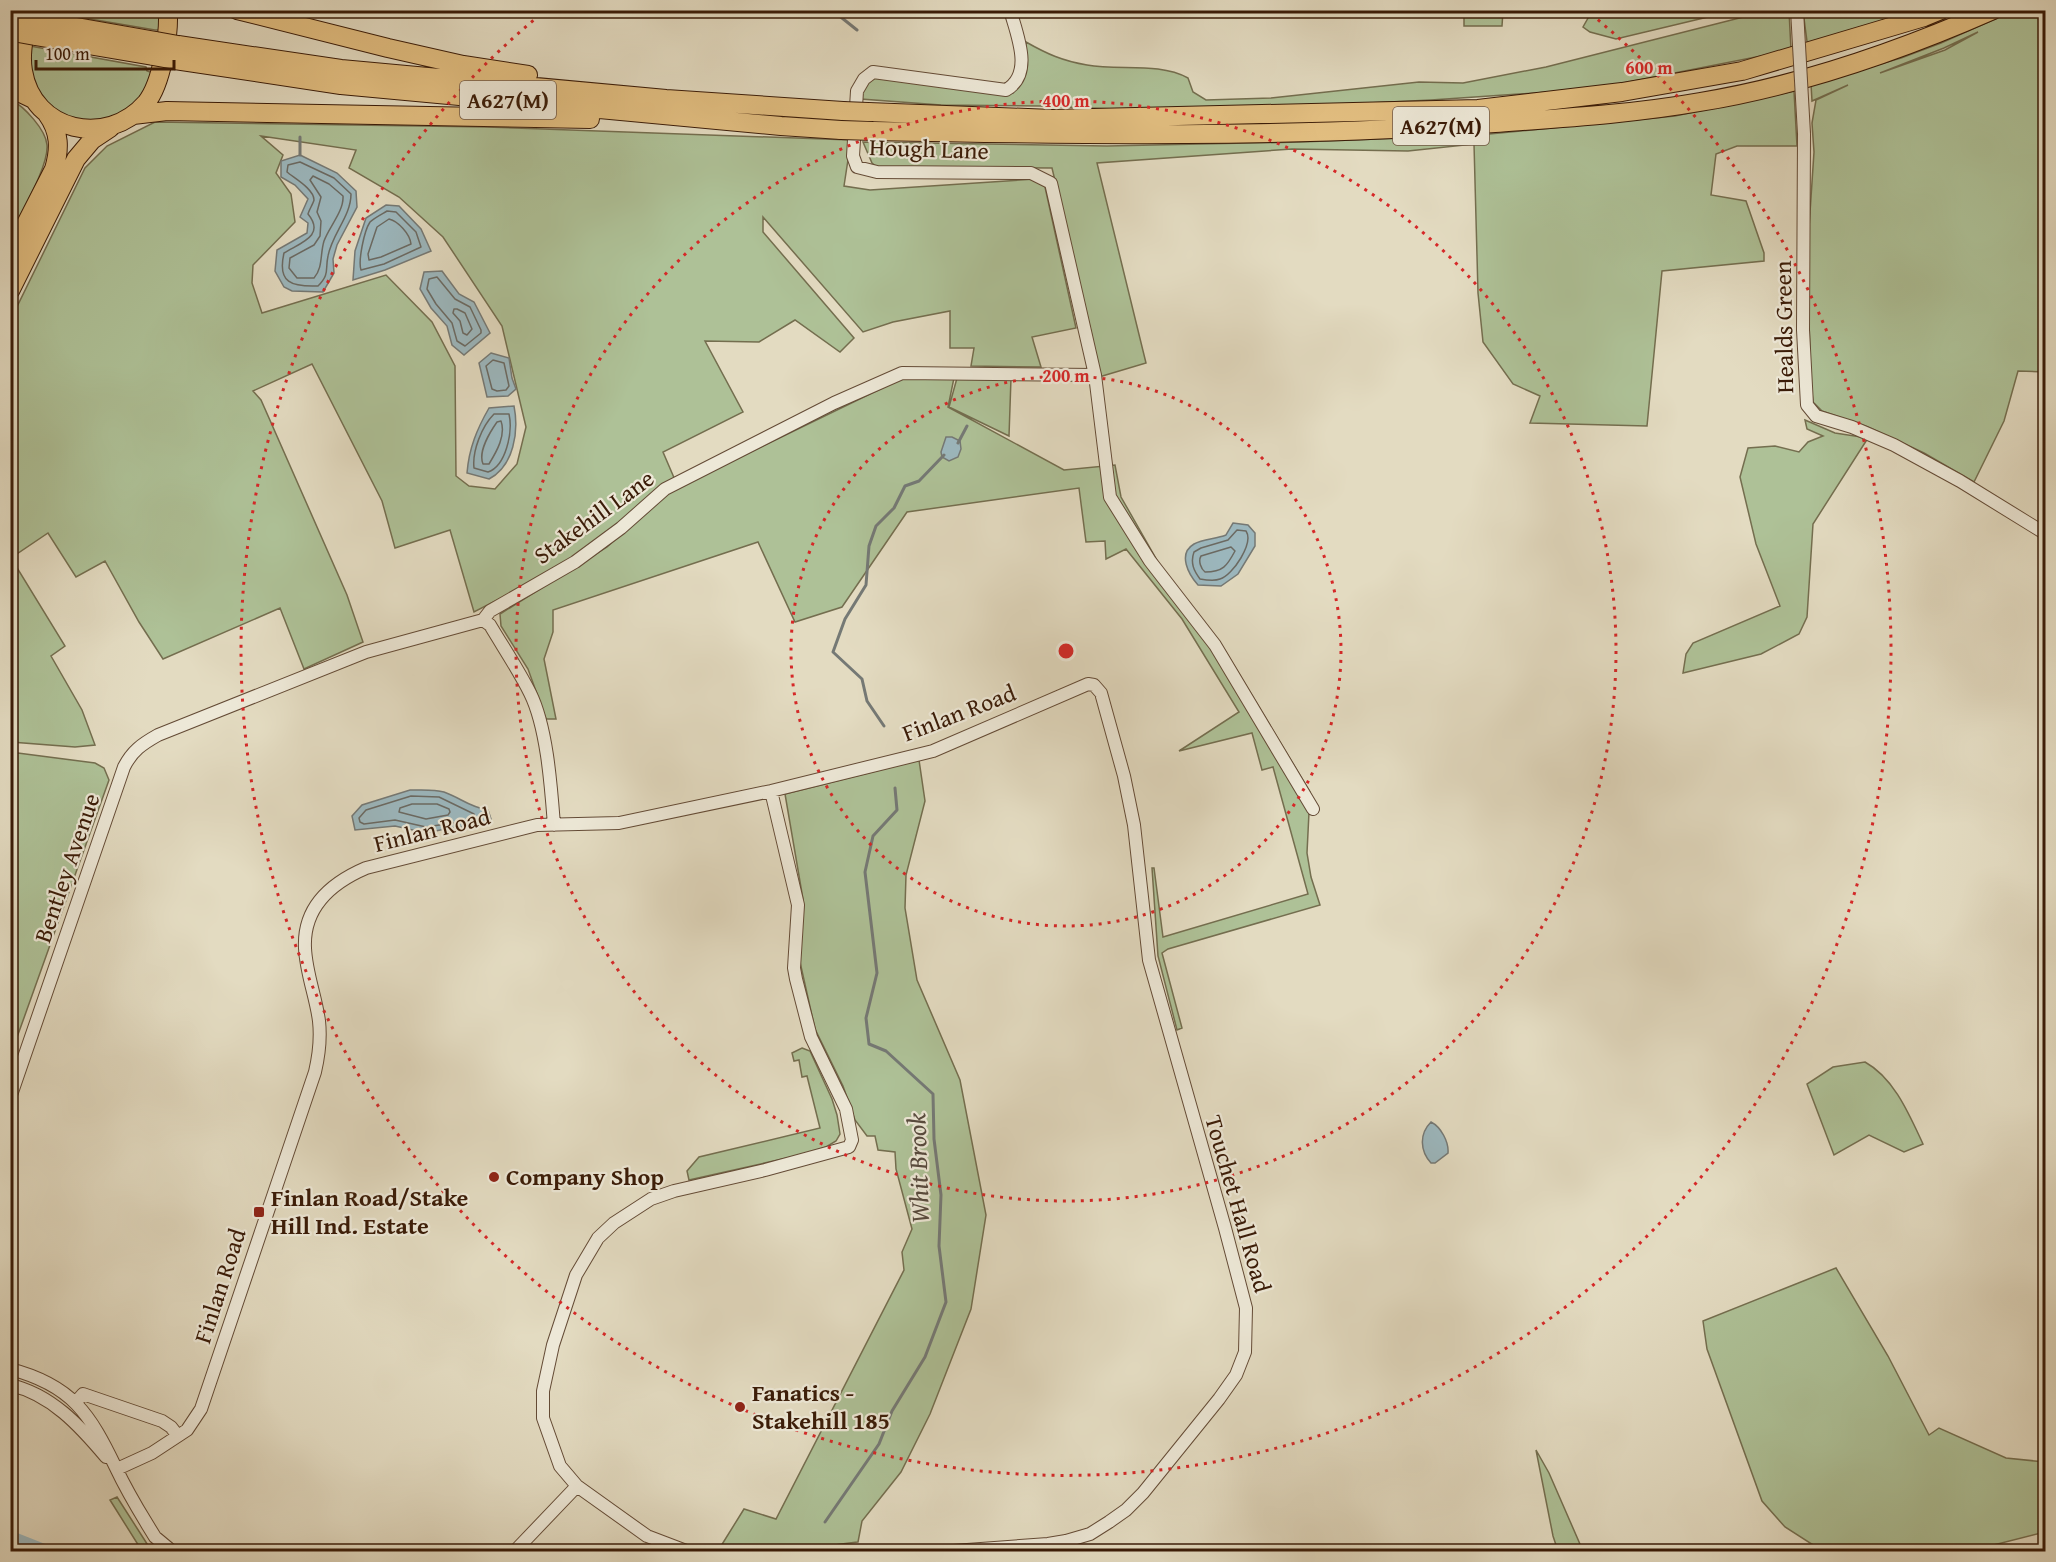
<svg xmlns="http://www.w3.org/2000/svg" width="2056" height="1562" font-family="'Gentium Book Plus',serif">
  <rect width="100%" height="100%" fill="#e3dbc1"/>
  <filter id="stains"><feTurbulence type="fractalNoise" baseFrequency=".00333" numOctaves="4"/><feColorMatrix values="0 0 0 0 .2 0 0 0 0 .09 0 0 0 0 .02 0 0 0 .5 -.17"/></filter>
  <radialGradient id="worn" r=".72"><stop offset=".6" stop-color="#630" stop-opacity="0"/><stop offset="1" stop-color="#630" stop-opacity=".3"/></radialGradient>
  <!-- green -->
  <path fill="#aec197" stroke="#746e4f" stroke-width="1.5" fill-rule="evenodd" d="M43,11h118l-1,19h-5z
    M1464,11h39l-1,15h-38z
    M1592,11v-1l141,1 -117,28 -26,-7 -7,-5z
    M1767,11h22l2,39 -198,39 -162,11 -104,5 -211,4 -76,-3 -99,-1 -80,-6 4,-15 12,-7 110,15 26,1 11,-22 2,-29c21,12 37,19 61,23 33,6 71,-3 101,13l5,14 13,8 65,-2 148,-16 44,1 83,-16z
    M1803,11h109l-104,38z
    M2013,11h32v361l-27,-1 -14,50 -30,61 -50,-29 -56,-26 -46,-16 -9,-9 -2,-18 -4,-126 7,-106 -2,-29 4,-23 32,-15 -36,16 -1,-17 90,-26 40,-15zM1978,32l-33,18 -65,23 64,-25z
    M30,46l116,21 1,4 6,2 -15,29 -30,18 -34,1 -30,-19 -14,-30z
    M1794,91l3,55h-60l-21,8 -5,41 35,6 18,52v8l-102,10 -15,155 -117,-3 10,-27 -27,-12 -30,-42 -5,-49 -4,-149 -66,7 -116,-2 -195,14 49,200 -47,14 -7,-41 -40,-168 -175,-1 -5,-4 -9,-21 244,4 194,-4 178,-7 196,-19z
    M11,100c13,6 35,30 36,45 2,21 -27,70 -36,90z
    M155,122l331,5 365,13 -7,46 26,4 165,-11 10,8 31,141 -44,9 9,30 -70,-1 3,-18h-24v-37l-57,11 -30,10 -100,-115v15l91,106 -14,14 -45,-32 -36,22 -54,-1 38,71 -80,40 12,28 -94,72 -43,27 -64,33 -24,-82 -55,18 -13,-47 -70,-137 -59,27 8,9 86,195 16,47 -59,27 -24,-61 -117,51 -24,-37 -34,-61 -29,16 -28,-44 -37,25 54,88 -14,10 31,54 13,35 -20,2 -64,-5 -1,-421 75,-153 22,-22zM261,136l95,14 -7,18 50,29 44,40 59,89 24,101 -9,37 -22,25 -26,-3 -13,-10 -1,-110 -23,-44 -46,-47 -124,38 -10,-30 1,-18 42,-43 -4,-28 -15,-21 7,-18z
    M905,377l49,1 -6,29 116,63 51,-5 6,32 41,72 62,80 86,143 -3,61 4,24 9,28 -152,44 -6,4 20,75 -5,2 -19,-74 -6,-88h2l9,69 145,-43 -35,-127 -11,3 -10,-37 -73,18 60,-39 -57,-93 -56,-70 -20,10 -1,-18 -19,1 -7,-54 -172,24 -65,95 -47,15 -37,-80 -205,68v22l-9,27 12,60h-10l-18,-50 -27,-43 -1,-12 107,-67 61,-55z
    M957,378h54l-2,58 -60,-29z
    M1805,420l30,13 33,5 -55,86 -6,93 -8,17 -38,20 -78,19 3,-19 7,-11 87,-37 -24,-62 -16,-67 8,-29 27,-2 24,6 9,-10 15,-6 -16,-7z
    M10,752l85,11 9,5 5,12 -94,263 -5,-1z
    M919,760l6,41 -19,74 -1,33 12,72 43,100 26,135 -15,94 -41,105 -29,58 -39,49 -4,21c-38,4 -102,18 -137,4l23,-37 32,10 128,-249 -2,-18 10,-23 -16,-60 -1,-17 -17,-2 -3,-14h-8l-12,-16 -12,-34 -28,-57 -15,-67 3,-63 -18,-105z
    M802,1048l8,3 22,48 5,16 3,19 -4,7 -10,6 -21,7 -116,26 -2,-9 12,-14 121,-29 -13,-52 -5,1 -3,-17 -5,1 -2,-8z
    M1865,1062c29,16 44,52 58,82l-19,8 -35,-17 -35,20 -27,-71 26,-17z
    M1836,1268l52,88 41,79 10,-7 67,30 39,4v70l-75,19 -146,1 -39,-25 -23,-26 -55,-152 -4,-28z
    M1536,1450l13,23 34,78h-25l-5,-15z
    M117,1497l34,53 3,1h-12l-32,-51z"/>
  <!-- water -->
  <path fill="#9cb8bf" stroke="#757975" stroke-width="1.5" d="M300,155l37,18 19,18 1,16 -20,38 -4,14 1,14 -11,19 -31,-1 -8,-4 -9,-16 2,-21 30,-17 1,-10 -8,-6 8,-18 -13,-14 -14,-8v-16z
    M386,205l13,1 22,23 10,22 -46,19 -32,10 2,-29 11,-33z
    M442,271l17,23 15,8 16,31 -26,22 -12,-10 -5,-19 -16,-18 -11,-19 4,-17z
    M491,353l18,5 3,20 4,11 -8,7 -21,1 -8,-34z
    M514,406c5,25 0,60 -25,73l-22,-6c2,-25 10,-44 22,-65z
    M946,437h6l8,4 1,8 -3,8 -9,4 -7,-4 -1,-5z
    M1233,523l15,2 7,8v13l-17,28 -17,12 -23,-1c-9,-10 -21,-31 -4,-41 9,-5 22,-5 32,-9z
    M410,790c10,0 24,-1 34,2 17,6 25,15 44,18l3,9 -16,7 -25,2 -24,5 -31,-7 -40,4 -3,-14 10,-11z
    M1431,1122c10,5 18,20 17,31l-13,10h-4c-11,-12 -12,-29 0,-41z"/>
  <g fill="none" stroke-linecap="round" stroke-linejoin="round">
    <!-- shore -->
    <path stroke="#6b6a63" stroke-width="1.5" d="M300,162l34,16 17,16c0,22 -19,40 -23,62 -3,14 2,18 -10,30 -26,1 -41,-3 -34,-33 16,-10 42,-17 24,-39 1,-4 5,-10 6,-14 0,-11 -20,-22 -27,-28l1,-7z
      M313,176l16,8 14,12c1,15 -14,31 -19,45 -4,13 -1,27 -10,37h-17l-8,-10 1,-10 24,-13 6,-9 1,-15 -4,-9 4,-15 -11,-17z
      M387,211l9,1 20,20 5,15 -37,17 -23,6c-3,-9 3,-39 9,-48 4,-4 12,-8 17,-11z
      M389,219c9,2 21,15 22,25l-30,13 -12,3 -1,-6 9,-27z
      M437,277l18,22 15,8 11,23v3l-16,13 -8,-5 -5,-18 -16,-19 -9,-15 2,-10z
      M454,309h3l8,4 7,16 -5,6 -4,-2 -3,-12 -7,-8z
      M493,360l11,3 5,23 -3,4 -9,1 -5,-2 -6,-23z
      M494,414h15c4,18 -3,52 -21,58l-14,-4c-2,-17 8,-42 20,-54z
      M501,421c5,14 -4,30 -12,43h-6c-5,-12 7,-32 14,-42z
      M1237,530l9,1c8,12 -13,44 -26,48 -5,2 -14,1 -20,0 -6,-8 -10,-16 -6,-27l7,-4 27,-8z
      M1231,547l4,4c-8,15 -12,21 -30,21 -4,-3 -7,-11 -4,-16z
      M411,796l28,1 35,17 1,4 -2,2 -47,7 -31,-7 -31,4 -4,-2 -1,-4 7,-8z
      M412,804h25l12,5 1,3 -2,3 -22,4 -27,-7 1,-4z"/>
    <!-- stream -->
    <path stroke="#757975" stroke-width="3" d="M832,10l25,20
      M300,137v18
      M958,443l9,-17
      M884,726l-17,-25 -5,-22 -29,-27 12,-33 21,-34 3,-39 7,-20 18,-18 11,-22 14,-5 25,-26
      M825,1522l54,-78 13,-33 33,-54 21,-55 -7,-56 2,-51 -7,-56 -1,-45 -47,-43 -17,-7 -3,-26 11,-45 -12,-101 8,-36 24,-26 -2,-22"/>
    <!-- canal -->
    <path stroke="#9cb8bf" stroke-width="9" d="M10,1535l43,17"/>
    <!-- minor casing -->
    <g stroke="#644b36" stroke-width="14">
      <path id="minor" d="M1010,10c7,25 24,64 -4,80l-133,-18 -9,7 -7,12 -4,65 4,11 20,5 154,1 20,10 44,192 15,122 40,64 65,84 98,164
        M1804,134l-1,196 4,75 9,11 36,11 42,18 66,36 86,53
        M483,620l7,5c13,22 28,44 40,68 17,34 21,93 24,132
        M10,1098l114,-331c8,-16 18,-23 34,-32l208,-83 117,-32 7,-9 85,-49 46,-34 44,-39 169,-86 68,-30 193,2
        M10,1369c62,16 80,45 106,99 9,19 20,38 31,56l8,13 18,15
        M10,1385c41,9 70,41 96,72
        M76,1402l7,-8 79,27 9,6 7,9
        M117,1469l35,-16 35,-23 14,-21 114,-337c4,-17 6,-33 4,-51 -3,-24 -13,-48 -14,-73 -2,-41 26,-65 61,-80l171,-43 82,-2 152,-32 162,-40 155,-67 6,1 7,8 23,83 10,49 15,135 76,268 21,80 -1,44 -9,23 -17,24 -76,94 -17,17 -17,12 -19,12 -24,7 -18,3 -108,8
        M514,1552l63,-66
        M689,1552l-42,-16 -70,-50 -17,-20 -17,-48v-27l10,-46 23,-70 22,-37 16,-15 37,-24 23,-8 91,-21 84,-23 3,-7 -6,-31 -35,-72 -15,-58 -2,-11 4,-63 -27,-114"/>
    </g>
    <!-- highway casing -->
    <g stroke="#3a1b07" stroke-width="20">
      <path id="highway" d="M237,10l151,38 75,17 65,10
        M37,20l119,21
        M27,21c-3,17 -7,33 -4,50 10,61 84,77 123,32 16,-20 23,-67 22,-93
        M35,36l118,20
        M178,45l163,24 325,30 177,12
        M175,60l166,25 440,41 60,4
        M10,88l23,11
        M868,112l184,7 426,-10 144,-17 120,-21 182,-54 17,-7
        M133,115l34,-4 423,8
        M873,131c207,4 415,7 622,-8 68,-5 137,-9 205,-21 98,-16 202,-52 293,-92
        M10,255l44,-86c6,-20 6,-37 -7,-55
        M10,291l66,-132 16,-19 18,-12"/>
    </g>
    <!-- minor -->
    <use href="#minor" stroke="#ede8d7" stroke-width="12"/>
    <!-- highway -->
    <use href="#highway" stroke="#e2be80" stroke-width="18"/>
    <!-- minor-bridge casing -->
    <g stroke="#644b36" stroke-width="14" stroke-linecap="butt">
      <path id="minor-bridge" d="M1797,10l7,124"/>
    </g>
    <!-- highway-bridge casing -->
    <g stroke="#3a1b07" stroke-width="20" stroke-linecap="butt">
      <path id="highway-bridge" d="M16,16l21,4
        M13,32l22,4
        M156,41l22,4
        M153,56l22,4
        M843,111l25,1
        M841,130l32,1"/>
    </g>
    <!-- minor-bridge -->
    <use href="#minor-bridge" stroke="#ede8d7" stroke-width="12"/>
    <!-- highway-bridge -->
    <use href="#highway-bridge" stroke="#e2be80" stroke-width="18"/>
  </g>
  <!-- distance rings -->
  <g fill="none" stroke="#d62828" stroke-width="3" stroke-dasharray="3 6">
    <circle cx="1066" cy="651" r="275"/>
    <circle cx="1066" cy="651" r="550"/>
    <path d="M1591 14A825 825 0 1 1 541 14"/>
  </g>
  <!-- markers -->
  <g fill="#8f2418" stroke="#ede8d7" stroke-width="2">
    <circle cx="494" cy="1177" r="6"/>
    <rect x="253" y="1206" width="12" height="12" rx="3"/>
    <circle cx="740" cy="1407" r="6"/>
  </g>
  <g text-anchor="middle" stroke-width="4.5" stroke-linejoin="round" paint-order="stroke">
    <!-- shield labels -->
    <g fill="#ede8d7" stroke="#705845" stroke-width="1.5">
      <rect x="460" y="81" width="96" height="38" rx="4.5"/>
      <rect x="1393" y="107" width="96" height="38" rx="4.5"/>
    </g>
    <g font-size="22" font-weight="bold" fill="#3a1b07">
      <text x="508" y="108">A627(M)</text>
      <text x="1441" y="134">A627(M)</text>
    </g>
    <!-- street labels -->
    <g font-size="24" fill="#3a1b07" stroke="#ede8d7">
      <text transform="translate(929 149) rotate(2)" y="8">Hough Lane</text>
      <text transform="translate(1784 327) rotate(-91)" y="8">Healds Green</text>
      <text transform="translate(594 517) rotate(-36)" y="8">Stakehill Lane</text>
      <text transform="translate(959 713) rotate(-21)" y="8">Finlan Road</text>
      <text transform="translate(432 830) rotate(-14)" y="8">Finlan Road</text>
      <text transform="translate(67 868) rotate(-71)" y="8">Bentley Avenue</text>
      <text transform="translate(1238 1204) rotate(74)" y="8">Touchet Hall Road</text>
      <text transform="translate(220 1286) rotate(-72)" y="8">Finlan Road</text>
    </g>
    <!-- poi labels -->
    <g font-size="24" font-weight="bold" fill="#3a1b07" stroke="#ede8d7" text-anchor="start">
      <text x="506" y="1185">Company Shop</text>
      <text x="271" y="1206">Finlan Road/Stake<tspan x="271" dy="28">Hill Ind. Estate</tspan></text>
      <text x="752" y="1401">Fanatics -<tspan x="752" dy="28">Stakehill 185</tspan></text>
    </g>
    <!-- water labels -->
    <g font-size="26" font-style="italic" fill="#574a3e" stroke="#ede8d7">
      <text transform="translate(918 1168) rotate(-92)" y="9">Whit Brook</text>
    </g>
  </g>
  <circle cx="1066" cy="651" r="9" fill="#d62828" stroke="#ede8d7" stroke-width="3"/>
  <g font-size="18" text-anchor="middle" font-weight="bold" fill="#d62828" stroke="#ede8d7" stroke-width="4.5" stroke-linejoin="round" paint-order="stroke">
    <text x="1649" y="74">600 m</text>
    <text x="1066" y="107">400 m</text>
    <text x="1066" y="382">200 m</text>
  </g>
  <!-- margin -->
  <rect width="2056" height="1562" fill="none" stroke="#e3dbc1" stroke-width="36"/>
  <rect x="12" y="12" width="2032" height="1538" fill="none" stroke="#3a1b07" stroke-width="3"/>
  <rect x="18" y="18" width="2020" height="1526" fill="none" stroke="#3a1b07" stroke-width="1.5"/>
  <!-- scale -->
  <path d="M36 60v9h138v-9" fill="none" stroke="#3a1b07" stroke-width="3"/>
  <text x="45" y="60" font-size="18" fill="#3a1b07" stroke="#ede8d7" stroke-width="4.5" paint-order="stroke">100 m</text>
  <rect width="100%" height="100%" filter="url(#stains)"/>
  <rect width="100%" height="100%" fill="url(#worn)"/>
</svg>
